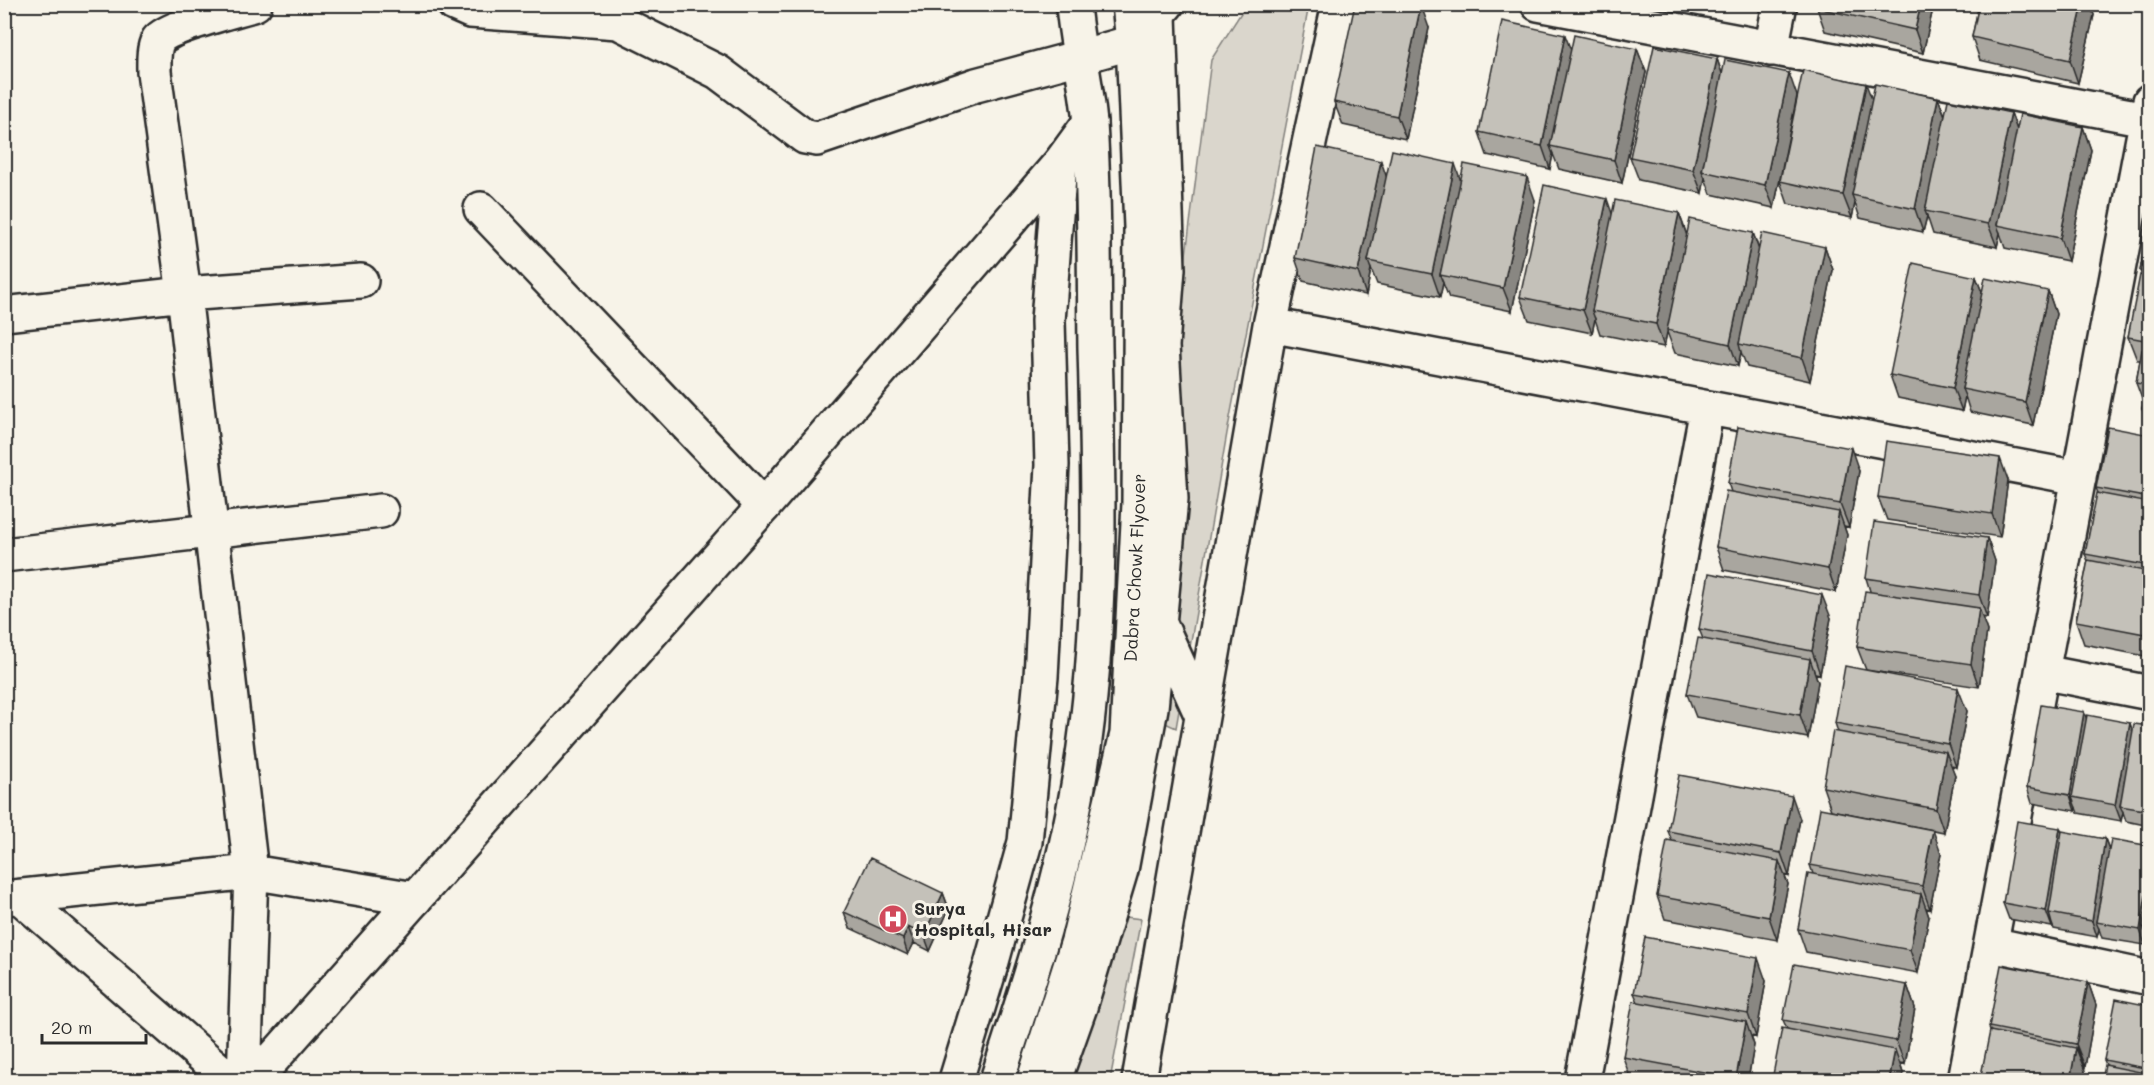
<svg xmlns="http://www.w3.org/2000/svg" width="2154" height="1085" font-family="Mali,sans-serif">
  <rect width="100%" height="100%" fill="#f7f3e8"/>
  <filter id="ink" filterUnits="userSpaceOnUse"><feTurbulence type="fractalNoise" baseFrequency=".0167" numOctaves="2"/><feDisplacementMap in="SourceGraphic" scale="12" xChannelSelector="R" yChannelSelector="G"/><feConvolveMatrix kernelMatrix="1 2 1 2 8 2 1 2 1" color-interpolation-filters="sRGB"/></filter>
  <g filter="url(#ink)">
    <!-- green -->
    <path fill="#dad6cc" stroke="#82807c" stroke-width="1.5" d="M1246,5h63l-82,428 -51,295 -13,-6 14,-397 34,-265z
      M1110,915l31,4 -31,161h-45z"/>
    <g fill="none" stroke-linecap="round" stroke-linejoin="round">
      <!-- minor casing -->
      <g stroke="#2b2b2b" stroke-width="38">
        <path id="minor" d="M454,4l16,7 148,11 100,50 87,65 12,2 159,-54 104,-28
          M1538,4l608,115
          M1771,49l9,-45
          M481,209l283,297
          M4,314l180,-20 177,-13
          M1270,325l809,153
          M4,555l377,-44
          M1160,624l42,92
          M2042,672l108,21
          M20,897l210,183
          M4,898l247,-26 164,27
          M1991,944l159,34
          M244,1080l7,-208 -67,-578 -30,-222c0,-10 -1,-23 4,-32 9,-13 79,-30 97,-36
          M956,1080l35,-115 34,-123 16,-165 11,-212 -4,-144 12,-158
          M1054,1080l26,-73 41,-137 30,-162 20,-209 -9,-153 6,-77 -9,-254
          M1139,1080l131,-755 69,-321
          M1582,1080l125,-672
          M1965,1080l185,-979"/>
      </g>
      <!-- tertiary casing -->
      <g stroke="#2b2b2b" stroke-width="38">
        <path id="tertiary" d="M254,1080l510,-574 296,-343 30,-41"/>
      </g>
      <!-- secondary casing -->
      <g stroke="#2b2b2b" stroke-width="38">
        <path id="secondary" d="M1080,57l53,-15 34,-38"/>
      </g>
      <!-- primary casing -->
      <g stroke="#2b2b2b" stroke-width="38">
        <g id="primary">
          <path d="M997,1080c33,-100 66,-201 83,-306 23,-141 19,-284 15,-426 -1,-74 0,-151 -5,-224 -3,-40 -14,-79 -17,-120"/>
          <path id="s1" d="M1034,1080l44,-139 49,-207 12,-231 2,-276 -8,-185 -4,-38"/>
        </g>
      </g>
      <!-- minor -->
      <use href="#minor" stroke="#f7f3e8" stroke-width="33"/>
      <!-- tertiary -->
      <use href="#tertiary" stroke="#f7f3e8" stroke-width="33"/>
      <!-- secondary -->
      <use href="#secondary" stroke="#f7f3e8" stroke-width="33"/>
      <!-- primary -->
      <use href="#primary" stroke="#f7f3e8" stroke-width="33"/>
    </g>
    <!-- wall -->
    <path fill="#a9a69f" stroke="#2b2b2b" stroke-width="1.5" d="M1934,4l-11,49 -98,-22 -8,-23z
      M1979,4h115l-1,4 -2,-1 3,8 -16,68 -98,-23 -8,-23z
      M1429,28l-23,111 -63,-14 -9,-23z
      M1637,49l9,23 -24,111 -63,-14 -6,-15 -3,15 -63,-14 -8,-23 92,-82z
      M1717,59l5,15 75,22 -23,112 -63,-14 -6,-16 -3,15 -63,-13 -9,-23z
      M1938,98l7,17 66,-2 6,17 66,-3 8,23 -23,111 -63,-13 -5,-15 -3,14 -64,-13 -6,-18 -4,16 -63,-14 -5,-15 -3,15 -64,-14 -8,-23 92,-81z
      M1386,176l74,3 75,21 -23,111 -63,-13 -6,-15 -3,14 -63,-13 -6,-15 -5,26 -63,-14 -8,-23z
      M1679,213l8,22 66,-2 6,16 66,-2 8,23 -23,111 -63,-14 -6,-15 -3,14 -63,-13 -8,-21 -3,15 -64,-13 -5,-15 -3,14 -63,-13 -9,-23 92,-83z
      M2150,219v207l-2,-1 -6,-16 2,-10h-2l-6,-16 4,-23h-3l-9,-23 14,-61 -2,-5z
      M1976,277l6,15 66,-1 8,23 -23,111 -63,-13 -5,-16 -3,15 -64,-13 -8,-23z
      M2150,435v222l-66,-13 -8,-23 12,-60 -3,-7 13,-61 -2,-5z
      M1859,471l-10,56 -5,-1 3,9 -11,57 -112,-22 -8,-23 15,-55 -3,-9z
      M2008,480l-8,57 -113,-17 -9,-23z
      M1987,538l8,23 -8,57 -5,-1 5,14 -8,56 -113,-17 101,41 -11,56 -5,-1 4,9 -11,57 -113,-22 -8,-23 15,-55 -3,-9 31,-53 -9,-23 13,-56 -4,-13z
      M1831,618l-11,56 -5,-1 3,9 -10,56 -112,-21 -9,-23 16,-55 -4,-10z
      M2084,712l2,6 47,14 17,-6v100l-24,-5 -3,-9 -2,9 -43,-8 -2,-5 -1,3 -43,-8 -5,-16z
      M1800,819l-11,57 -5,-1 4,9 -11,56 -112,-21 -8,-23 15,-55 -4,-10z
      M2060,828l2,5 43,6 4,10 41,-3v97l-2,-1 -1,-4 -2,7 -43,-7 -3,-9 -2,8 -43,-8 -2,-5v3l-43,-8 -6,-16z
      M1941,853l-11,56 -4,-1 3,9 -11,56 -112,-21 -8,-23 15,-55 -3,-9z
      M943,893l6,16 -19,42 -16,-8 -6,12 -58,-27 -6,-16z
      M1766,981l-10,56 -5,-1 3,9 -6,35h-117l-8,-23 15,-55 -4,-9z
      M2088,982l8,23 -11,62 -2,-1 2,5 -95,-40 -1,-4z
      M1907,985l8,23 -10,56 -5,-1 3,10 -116,-44 -4,-9z
      M2150,1006v74l-44,-15 -2,-5z"/>
    <!-- shaded-wall -->
    <path fill="#898782" stroke="#2b2b2b" stroke-width="1.5" d="M1921,4h13l-11,49 -8,-23z
      M2083,4h7l4,11 -16,68 -8,-23z
      M1421,5l8,23 -23,111 -9,-23z
      M1565,35l9,23 -24,88 3,8 -3,15 -8,-23z
      M1637,49l9,23 -24,111 -8,-23z
      M1717,59l8,23 -23,89 3,7 -3,15 -9,-23z
      M1789,73l8,23 -23,112 -9,-23z
      M1866,84l9,23 -23,88 3,8 -3,15 -9,-23z
      M1938,98l9,23 -22,90 2,5 -4,16 -8,-23z
      M2011,113l8,23 -22,89 3,8 -3,14 -9,-23z
      M2083,127l8,23 -23,111 -8,-23z
      M1381,161l8,23 -21,77 3,8 -5,26 -8,-23z
      M1455,164l8,23 -23,88 3,8 -3,14 -8,-23z
      M1527,177l8,23 -23,111 -9,-23z
      M1607,199l8,23 -23,89 3,8 -3,14 -9,-23z
      M1679,213l8,23 -23,111 -8,-23z
      M1753,233l8,23 -22,88 2,8 -3,14 -8,-22z
      M1825,247l8,23 -23,111 -8,-23z
      M1976,277l9,23 -23,89 3,7 -3,15 -9,-23z
      M2048,291l8,23 -23,111 -8,-23z
      M1851,448l8,23 -10,56 -9,-23z
      M2000,458l8,22 -8,57 -8,-23z
      M1839,512l8,23 -11,57 -8,-23z
      M1987,538l8,23 -8,57 -8,-23z
      M1822,595l9,23 -11,56 -8,-23z
      M1979,608l8,23 -8,56 -8,-23z
      M1810,659l8,23 -10,56 -8,-23z
      M1958,688l9,23 -11,56 -8,-23z
      M2084,712l6,16 -18,69 4,11 -1,3 -5,-16z
      M2130,723l5,15 -15,68 3,6 -2,9 -6,-16z
      M1946,752l9,23 -11,57 -8,-23z
      M1792,796l8,23 -11,57 -8,-23z
      M2060,828l6,16 -17,69 3,11v3l-6,-16z
      M1933,830l8,23 -11,56 -8,-23z
      M2105,839l6,16 -15,67 3,7 -2,8 -5,-16z
      M1779,861l9,23 -11,56 -8,-23z
      M2150,872v49l-7,6 4,11 -2,7 -5,-15z
      M943,893l6,16 -19,42 -6,-16z
      M1921,894l8,23 -11,56 -8,-23z
      M908,927l6,16 -6,12 -5,-16z
      M1758,958l8,23 -10,56 -8,-23z
      M2088,982l8,23 -11,62 -9,-23z
      M1907,985l8,23 -10,56 -9,-23z
      M1746,1022l8,23 -6,35h-12v-2z
      M2076,1048l9,23 -2,9h-13z
      M1895,1050l8,23 -2,7h-12z"/>
    <!-- building -->
    <path fill="#c4c1b9" stroke="#2b2b2b" stroke-width="1.5" d="M1355,4l66,1 -24,111 -63,-14z
      M1817,4h104l-6,26 -98,-22z
      M1979,4h104l-13,56 -98,-23z
      M1502,21l63,14 -23,111 -63,-14z
      M1574,35l63,14 -23,111 -64,-14z
      M1654,46l63,13 -24,111 -63,-13z
      M1725,60l64,13 -24,112 -63,-14z
      M1803,70l63,14 -23,111 -63,-14z
      M1875,84l63,14 -23,111 -63,-14z
      M1948,100l63,13 -23,111 -63,-13z
      M2020,114l63,13 -23,111 -63,-13z
      M1317,147l64,14 -23,111 -63,-14z
      M1392,150l63,14 -23,110 -64,-13z
      M1464,164l63,13 -24,111 -63,-13z
      M1544,185l63,14 -24,111 -63,-13z
      M1615,200l64,13 -23,111 -64,-13z
      M1690,219l63,14 -23,111 -63,-14z
      M2150,219v54l-10,-2z
      M1762,233l63,14 -23,111 -63,-14z
      M1913,263l63,14 -23,111 -63,-13z
      M2140,275l10,2v64l-22,-4z
      M1985,278l63,13 -23,111 -63,-13z
      M2142,350l8,2v59l-8,-2 5,-24 -11,-2z
      M1738,427l113,21 -11,56 -112,-21z
      M2108,427l42,8v63l-54,-10z
      M1886,441l114,17 -8,56 -114,-17z
      M1726,491l113,21 -11,57 -112,-22z
      M2097,493l53,10v63l-65,-12z
      M1874,522l113,16 -8,57 -113,-17z
      M2088,560l62,12v63l-74,-14z
      M1709,573l113,22 -10,56 -113,-22z
      M1865,591l114,17 -8,56 -114,-17z
      M1698,638l112,21 -10,56 -113,-21z
      M1845,666l113,22 -10,56 -113,-21z
      M2041,705l43,7 -14,83 -43,-8z
      M2087,715l43,8 -15,82 -43,-8z
      M2134,724l16,2v85l-30,-5z
      M1833,731l113,21 -10,57 -113,-22z
      M1679,775l113,21 -11,57 -113,-22z
      M1820,808l113,22 -11,56 -112,-21z
      M2017,821l43,7 -14,83 -43,-8z
      M2062,831l43,8 -13,82 -43,-8z
      M2111,839l39,7v26l-10,58 -44,-8z
      M1667,840l112,21 -10,56 -112,-21z
      M870,858l73,35 -19,42 -16,-8 -5,12 -59,-27z
      M1808,873l113,21 -11,56 -112,-21z
      M2150,887v41l-7,-1z
      M1645,937l113,21 -10,56 -114,-21z
      M1794,964l113,21 -11,56 -113,-21z
      M2001,965l87,17 -12,62 -87,-17z
      M2116,999l34,7v63l-46,-9z
      M1633,1001l113,21 -10,56 -113,-21z
      M1782,1028l113,22 -6,30h-117z
      M1990,1031l86,17 -6,32h-90z
      M2105,1065l45,9v6h-48z"/>
  </g>
  <!-- icons -->
  <defs>
    <g id="hospital-disc" transform="scale(1.5)"><circle r="9.5" fill="#d1495b" stroke="#f7f3e8"/><path d="M-5-5h3v3.5h4V-5h3V5h-3V1.5h-4V5h-3Z" fill="#fff"/></g>
  </defs>
  <g fill-rule="evenodd">
    <use href="#hospital-disc" x="893" y="919"/>
  </g>
  <g text-anchor="middle" stroke-width="6" stroke-linejoin="round" paint-order="stroke">
    <!-- street labels -->
    <g font-size="18" fill="#2b2b2b" stroke="#f7f3e8">
      <text dy="6" stroke="none"><textPath href="#s1" startOffset="525">Dabra Chowk Flyover</textPath></text>
    </g>
    <!-- poi labels -->
    <g font-size="18" font-weight="bold" fill="#2b2b2b" stroke="#f7f3e8" text-anchor="start">
      <text x="914" y="915">Surya<tspan x="914" dy="21">Hospital, Hisar</tspan></text>
    </g>
  </g>
  <!-- margin -->
  <rect width="2154" height="1085" fill="none" stroke="#f7f3e8" stroke-width="24"/>
  <rect x="12" y="12" width="2130" height="1061" fill="none" stroke="#2b2b2b" stroke-width="2" filter="url(#ink)"/>
  <!-- scale -->
  <path d="M42 1034v9h104v-9" fill="none" stroke="#2b2b2b" stroke-width="3"/>
  <text x="51" y="1034" font-size="18" fill="#2b2b2b" stroke="#f7f3e8" stroke-width="4.5" paint-order="stroke">20 m</text>
</svg>
